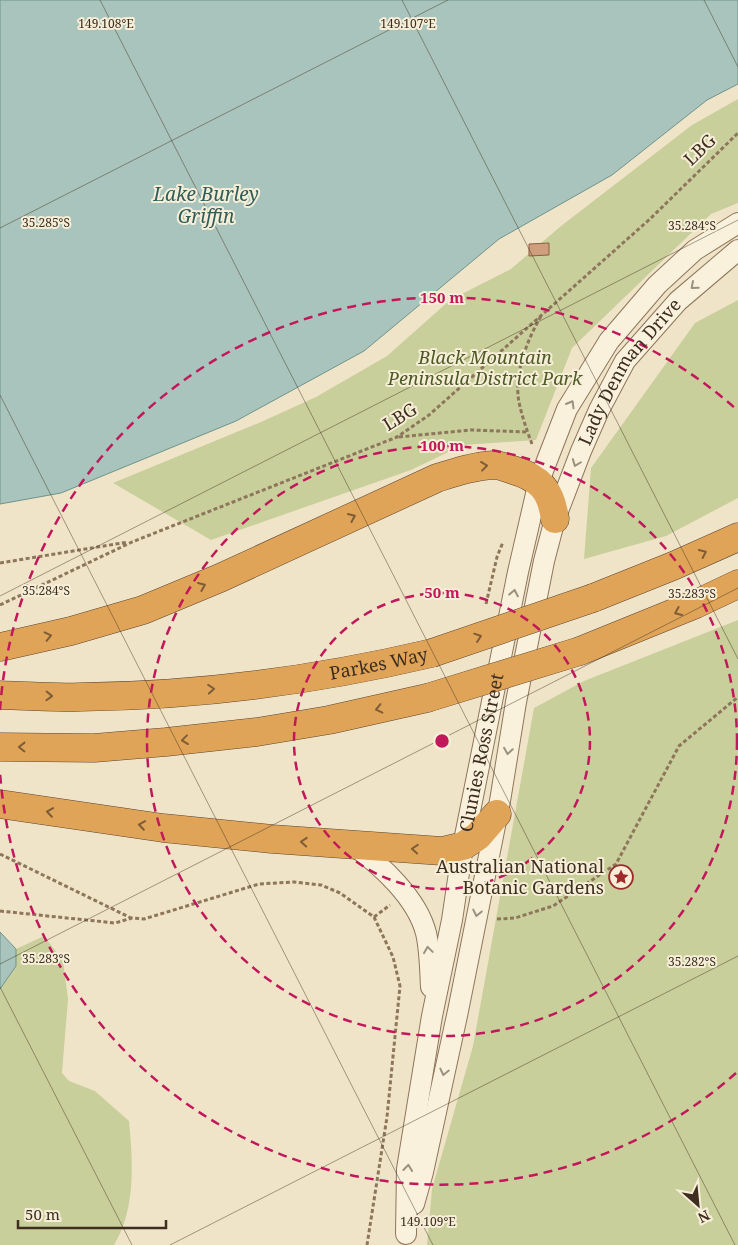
<svg xmlns="http://www.w3.org/2000/svg" width="738" height="1245" font-family="'Noto Serif',serif">
  <rect width="100%" height="100%" fill="#f0e4c8"/>
  <!-- green -->
  <path fill="#c9cf9b" d="M738,99v104l-27,11 -139,134 -36,92 -73,5 -52,25 -200,70 -98,-57 148,-61 55,-25 71,-41 63,-56 61,-31 50,-43 131,-101z
    M738,300v198l-72,38 -82,23 7,-91 104,-145z
    M738,620v625h-311l5,-56 41,-143 61,-338 50,-27z
    M44,936l19,25 5,38 -6,74 7,8 26,10 34,30c4,40 7,88 -15,124h-114v-256l16,-23v-17z"/>
  <!-- water -->
  <path fill="#a9c4bc" stroke="#6f938a" d="M0,0h738v84l-31,16 -95,75 -113,64 -135,112 -128,70 -175,72 -61,11z
    M0,932l16,17v17l-16,23z"/>
  <!-- building -->
  <path fill="#cf9f7d" stroke="#8d5f41" d="M549,243v12l-20,1v-12z"/>
  <g fill="none" stroke-linecap="round" stroke-linejoin="round">
    <!-- tertiary casing -->
    <g stroke="#8d765c" stroke-width="22">
      <g id="tertiary">
        <path d="M353,845c28,20 64,53 73,88 4,17 4,36 5,54"/>
        <path id="s1" d="M414,1204l9,-32 35,-161 42,-210 16,-99 28,-141 11,-42 26,-68 18,-41 26,-49 53,-60 60,-51"/>
        <path id="s2" d="M406,1234l1,-65 25,-153 20,-96 11,-74 55,-274 21,-91 28,-72 42,-68 48,-56 38,-35 43,-27"/>
      </g>
    </g>
    <!-- motorway casing -->
    <g stroke="#5b4430" stroke-width="29">
      <g id="motorway">
        <path d="M593,598l80,-32 65,-29"/>
        <path d="M0,647l71,-16 72,-21 77,-32 217,-100c19,-6 37,-12 57,-13 6,0 13,3 19,5 27,8 38,20 42,49"/>
        <path d="M580,651l116,-47 42,-20"/>
        <path id="s3" d="M0,695c26,1 53,3 80,2 118,-1 237,-17 352,-44"/>
        <path d="M0,747l94,1 72,-6 91,-10 72,-12 98,-22"/>
        <path d="M0,804l163,24 109,11 170,12 21,-5 15,-10 19,-22"/>
      </g>
    </g>
    <!-- path -->
    <path stroke="#8d765c" stroke-width="3" stroke-dasharray="4 2.5" stroke-linecap="butt" d="M399,437l72,-7 57,2
      M532,444c-5,-13 -13,-36 -14,-49 -2,-27 10,-56 23,-79
      M0,563l128,-21
      M486,604l11,-47 6,-15
      M0,605l132,-63 265,-105 32,-22 221,-196 88,-86
      M0,854l131,64
      M0,911l115,12 17,-5 12,1 115,-35 35,-2 27,3 19,8 34,24 19,40 7,29 -13,131 -20,128
      M374,917l16,-12
      M497,919l18,-1 38,-12 63,-42 63,-118 59,-49"/>
    <!-- tertiary -->
    <use href="#tertiary" stroke="#faf1dc" stroke-width="20"/>
    <!-- motorway -->
    <use href="#motorway" stroke="#e0a458" stroke-width="28"/>
    <!-- motorway-bridge casing -->
    <g stroke="#5b4430" stroke-width="29" stroke-linecap="butt">
      <path id="motorway-bridge" d="M432,653l161,-55
        M427,698l153,-47"/>
    </g>
    <!-- motorway-bridge -->
    <use href="#motorway-bridge" stroke="#e0a458" stroke-width="28"/>
  </g>
  <!-- one-way arrows -->
  <defs><path id="oneway-chevron" d="M-2-3.5L2.5 0L-2 3.5" fill="none" stroke-width="1.6" stroke-linecap="round" stroke-linejoin="round" transform="scale(1.25)"/></defs>
  <g stroke="#9c907e">
    <use href="#oneway-chevron" transform="translate(694 286) rotate(139)"/>
    <use href="#oneway-chevron" transform="translate(571 404) rotate(-60)"/>
    <use href="#oneway-chevron" transform="translate(576 463) rotate(111)"/>
    <use href="#oneway-chevron" transform="translate(514 593) rotate(-79)"/>
    <use href="#oneway-chevron" transform="translate(508 751) rotate(99)"/>
    <use href="#oneway-chevron" transform="translate(477 913) rotate(102)"/>
    <use href="#oneway-chevron" transform="translate(428 950) rotate(-98)"/>
    <use href="#oneway-chevron" transform="translate(444 1072) rotate(103)"/>
    <use href="#oneway-chevron" transform="translate(408 1168) rotate(-84)"/>
  </g>
  <g stroke="#7e5d36">
    <use href="#oneway-chevron" transform="translate(484 466) rotate(-7)"/>
    <use href="#oneway-chevron" transform="translate(352 517) rotate(-24)"/>
    <use href="#oneway-chevron" transform="translate(703 553) rotate(-25)"/>
    <use href="#oneway-chevron" transform="translate(202 586) rotate(-23)"/>
    <use href="#oneway-chevron" transform="translate(678 612) rotate(157)"/>
    <use href="#oneway-chevron" transform="translate(48 636) rotate(-13)"/>
    <use href="#oneway-chevron" transform="translate(478 637) rotate(-19)"/>
    <use href="#oneway-chevron" transform="translate(211 689) rotate(-5)"/>
    <use href="#oneway-chevron" transform="translate(49 696) rotate(2)"/>
    <use href="#oneway-chevron" transform="translate(379 709) rotate(167)"/>
    <use href="#oneway-chevron" transform="translate(185 740) rotate(173)"/>
    <use href="#oneway-chevron" transform="translate(22 747) rotate(-179)"/>
    <use href="#oneway-chevron" transform="translate(50 812) rotate(-172)"/>
    <use href="#oneway-chevron" transform="translate(142 825) rotate(-172)"/>
    <use href="#oneway-chevron" transform="translate(304 842) rotate(-176)"/>
    <use href="#oneway-chevron" transform="translate(415 849) rotate(-176)"/>
  </g>
  <!-- ticks -->
  <path fill="none" stroke="#3d2e20" stroke-width="1" stroke-opacity="0.45" d="M100,0l635,1245M402,0l336,659M704,0l34,67M0,228l448,-228M0,395l433,850M0,596l738,-376M0,964l738,-376M0,987l132,258M170,1245l568,-289"/>
  <!-- distance rings -->
  <g fill="none" stroke="#c2185b" stroke-width="2.5" stroke-dasharray="9 6">
    <circle cx="442" cy="741" r="148"/>
    <circle cx="442" cy="741" r="295"/>
    <path d="M736 1073A443 443 0 0 1 0 772M0 710A443 443 0 0 1 736 409"/>
  </g>
  <!-- icons -->
  <defs>
    <g id="sight-ring" transform="scale(1.25)"><circle r="9.5" fill="#f7eed8" stroke="#9e2a2b" stroke-width="1.5"/><path d="M0-6L1.8-2.2L6-1.7L2.9 1.2L3.7 5.4L0 3.3L-3.7 5.4L-2.9 1.2L-6-1.7L-1.8-2.2Z" fill="#9e2a2b"/></g>
  </defs>
  <g fill-rule="evenodd">
    <use href="#sight-ring" x="621" y="877"/>
  </g>
  <g text-anchor="middle" stroke-width="4" stroke-linejoin="round" paint-order="stroke">
    <!-- street labels -->
    <g font-size="18" fill="#3d2e20" stroke="#f7eed8">
      <text transform="translate(700 150) rotate(-44)" y="6">LBG</text>
      <text dy="6" stroke="none"><textPath href="#s1" startOffset="866">Lady Denman Drive</textPath></text>
      <text transform="translate(400 417) rotate(-32)" y="6">LBG</text>
      <text dy="6" stroke="none"><textPath href="#s3" startOffset="381">Parkes Way</textPath></text>
      <text dy="6" stroke="none"><textPath href="#s2" startOffset="488">Clunies Ross Street</textPath></text>
    </g>
    <!-- park labels -->
    <g font-size="18" font-style="italic" fill="#4d5a26" stroke="#f7eed8">
      <text x="485" y="364">Black Mountain<tspan x="485" dy="21">Peninsula District Park</tspan></text>
    </g>
    <!-- poi labels -->
    <g font-size="18" fill="#3d2e20" stroke="#f7eed8" text-anchor="end">
      <text x="604" y="873">Australian National<tspan x="604" dy="21">Botanic Gardens</tspan></text>
    </g>
    <!-- water labels -->
    <g font-size="19" font-style="italic" fill="#2f5d5a" stroke="#f7eed8">
      <text x="206" y="201">Lake Burley<tspan x="206" dy="22">Griffin</tspan></text>
    </g>
  </g>
  <g font-size="12" text-anchor="middle" fill="#3d2e20" stroke="#f7eed8" stroke-width="4" stroke-linejoin="round" paint-order="stroke">
    <text x="106" y="28">149.108°E</text>
    <text x="408" y="28">149.107°E</text>
    <text x="46" y="227">35.285°S</text>
    <text x="692" y="230">35.284°S</text>
    <text x="46" y="595">35.284°S</text>
    <text x="692" y="598">35.283°S</text>
    <text x="46" y="963">35.283°S</text>
    <text x="692" y="966">35.282°S</text>
    <text x="428" y="1226">149.109°E</text>
  </g>
  <circle cx="442" cy="741" r="8" fill="#c2185b" stroke="#f7eed8" stroke-width="2.5"/>
  <g font-size="15" text-anchor="middle" font-weight="bold" fill="#c2185b" stroke="#f7eed8" stroke-width="4" stroke-linejoin="round" paint-order="stroke">
    <text x="442" y="303">150 m</text>
    <text x="442" y="451">100 m</text>
    <text x="442" y="598">50 m</text>
  </g>
  <!-- north arrow -->
  <g transform="translate(698 1205) rotate(153)" stroke="#f7eed8" stroke-width="4" paint-order="stroke">
  <path d="M0-4L9 19L0 12L-9 19Z" fill="#3d2e20"/>
  <text y="-8" font-size="14" font-weight="bold" text-anchor="middle" fill="#3d2e20">N</text>
  </g>
  <!-- scale -->
  <path d="M18 1220v8h148v-8" fill="none" stroke="#3d2e20" stroke-width="2.5"/>
  <text x="25" y="1220" font-size="15" fill="#3d2e20" stroke="#f7eed8" stroke-width="4" paint-order="stroke">50 m</text>
</svg>
